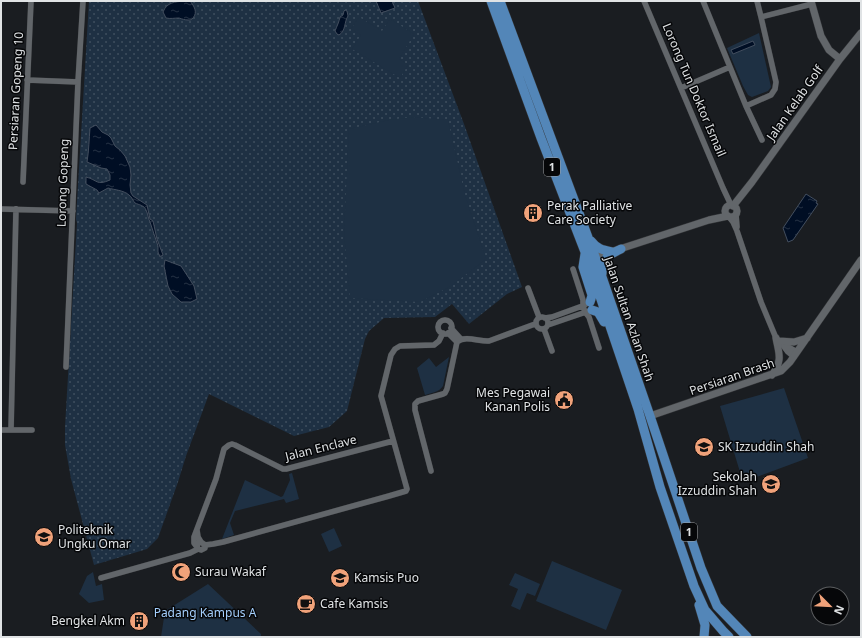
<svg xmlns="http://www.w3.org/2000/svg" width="862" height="638" font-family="'Noto Sans',sans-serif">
  <defs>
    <pattern id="grass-dots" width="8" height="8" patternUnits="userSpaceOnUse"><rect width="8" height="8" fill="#1e3043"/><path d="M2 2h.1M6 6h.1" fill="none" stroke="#3e4e5e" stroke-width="1.8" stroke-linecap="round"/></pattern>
    <pattern id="water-ripples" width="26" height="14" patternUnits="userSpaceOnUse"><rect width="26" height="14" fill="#000e24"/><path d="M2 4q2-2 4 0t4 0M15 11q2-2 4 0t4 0" fill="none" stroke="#253144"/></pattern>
  </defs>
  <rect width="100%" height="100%" fill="#1a1d21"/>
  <!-- grass -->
  <path fill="url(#grass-dots)" d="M89,1h329l46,123 58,163 -15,7 -38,30 -17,-20 -17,13 -51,1 -15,13 -4,8 -18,72 -18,16 -35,9 -85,-42 -23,62 -8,26 -20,56 -11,11 -53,16 -23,-86 -6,-34v-18l12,-204 -1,-4z"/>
  <!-- park -->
  <path fill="#1e3043" d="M359,17l23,14 8,-12 24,15 -15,25 9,6 -8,13 -48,-29 9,-14 -10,-6z
    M759,33l12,54 -3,4 -16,6 -4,-2 -5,-9 -16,-38z
    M413,117l35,3 17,75 21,64 -35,27 -31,16 -70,-4 -6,-65 5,-104 40,-9z
    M449,357l-6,29c-4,6 -11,7 -18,9l-8,-27 12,-10 7,9z
    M784,388l24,70 -65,24 -23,-76z
    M292,473l7,26 -13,4 -2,-4 -49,12 -5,12 4,12 -12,4 23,-59 36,17 2,-1 7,-16 -1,-6z
    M334,528l8,18 -13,6 -8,-18z
    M552,561l70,29 -16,40 -70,-29z
    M93,572l3,14 6,-2 2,16 -15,3 -10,-9 8,-18z
    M515,573l25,11 -5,12 -8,-3 -7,17 -9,-4 7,-17 -9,-4z
    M208,584l53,50v3h-100l4,-26z"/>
  <!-- water -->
  <path fill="url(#water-ripples)" stroke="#434e5e" d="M184,1h6c4,5 8,11 3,17 -2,2 -2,2 -5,2 -3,0 -6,-1 -9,-2 -5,0 -8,1 -13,0l-3,-6c4,-10 12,-10 21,-11z
    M376,1h16l3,7 -14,5z
    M345,10l2,1 1,5c-4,6 -2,15 -9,19l-2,-1 -2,-3c2,-5 4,-9 5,-14l3,-2 1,-4z
    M753,41l2,4 -22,9 -2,-4z
    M96,125l6,7 6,3 3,3 4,8 5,4 5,6 5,11 1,8 -1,10 1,8 2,3 14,9 3,14 3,2 4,18 6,16 -3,2 -2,-5v-6l-8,-24c-2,-4 -2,-8 -4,-12 -2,-5 -7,-5 -11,-7 -2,-2 -3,-6 -6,-8 -6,-5 -14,-5 -21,-7l-9,5 -2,-3 -11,-6v-7c12,3 10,9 24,3v-5l-3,-6 -6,-1 -14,-6c2,-12 2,-23 3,-34z
    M806,194l11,7 -1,2 2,1 -25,36 -5,2 -5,-14z
    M165,260l16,6 13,20 3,13 -6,3h-10l-9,-8 -4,-8 -4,-20z"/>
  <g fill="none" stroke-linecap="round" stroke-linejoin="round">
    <!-- minor casing -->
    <g stroke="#35373a" stroke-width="6">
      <path id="minor" d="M644,1l79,187 8,17
        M703,1l27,66 16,39
        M757,1l4,16
        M27,80l51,2
        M681,88l49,-21
        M762,140l-16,-34 25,-11 4,-6 1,-7 -15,-65 51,-13
        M23,182l8,-181
        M1,209l72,2
        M736,214l1,13
        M729,217l4,5 4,9 24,71 15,36 6,6 6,8 6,5
        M573,269l10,31v6l2,6 4,5 10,31
        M528,288l11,29
        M536 323a6 6 0 1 1 12 0a6 6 0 1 1-12 0Z
        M545,318l7,-1 33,-12
        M438 327a7 7 0 1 1 14 0a7 7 0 1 1-14 0Z
        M548,325l41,-14
        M451,328l10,11
        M544,329l8,22
        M448,333l9,9
        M457,342c8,-7 23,0 32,-1l46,-17
        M783,344l14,8
        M66,367l12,-285 5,-81
        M1,430h31
        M11,430l5,-221
        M431,471l-16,-61v-6l3,-3 25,-7 2,-1 2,-4 10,-47
        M197,530l1,7 3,5 4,3v3l-4,2 -3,-1 -1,-2 1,-4 3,-1
        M205,545l8,-1 10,-2 166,-46 17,-5 1,-2 -26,-93 10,-41 4,-6 5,-3 34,-1 5,-4 4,-8
        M197,547l-3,-4v-6l22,-58 8,-30 5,-4 3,-1 3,1 48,24h3l107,-28
        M101,578l89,-25 8,-4"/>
    </g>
    <!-- tertiary casing -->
    <g stroke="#35373a" stroke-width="8">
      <path id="tertiary" d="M811,1l10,35 8,14 11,9
        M725 211a6 6 0 1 1 12 0a6 6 0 1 1-12 0Z
        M733,206l19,-24 88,-123 21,-26
        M595,257l114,-37 19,-4
        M779,341l15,1 13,-4
        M772,375c11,-15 7,-21 4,-37
        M650,416l131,-45 9,-9 71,-102"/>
    </g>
    <!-- primary casing -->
    <g stroke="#35373a" stroke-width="10">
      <path id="primary" d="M491,1l50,137 44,114 53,157 22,78 34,99 11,24 18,21 6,6
        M500,1l92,247 58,168 51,152 16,38 30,31
        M591,241c6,8 12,9 21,11
        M585,254l-2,13 9,28 -1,4 -1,3
        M602,274c0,-16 6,-19 19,-25
        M592,310l6,2 6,10
        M699,605l6,20 -1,12"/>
    </g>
    <!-- minor -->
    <use href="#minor" stroke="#62666a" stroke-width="5.5"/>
    <!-- tertiary -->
    <use href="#tertiary" stroke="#62666a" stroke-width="7"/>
    <!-- primary -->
    <use href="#primary" stroke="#5386b8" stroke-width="9"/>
  </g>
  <!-- icons -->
  <defs>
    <g id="building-disc" transform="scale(1)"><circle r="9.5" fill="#f0a27a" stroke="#060709"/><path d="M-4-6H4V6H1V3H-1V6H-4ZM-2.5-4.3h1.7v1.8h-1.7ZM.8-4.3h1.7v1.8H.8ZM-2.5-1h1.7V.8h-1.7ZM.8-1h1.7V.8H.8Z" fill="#111"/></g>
    <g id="civic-disc" transform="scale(1)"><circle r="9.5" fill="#f0a27a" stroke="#060709"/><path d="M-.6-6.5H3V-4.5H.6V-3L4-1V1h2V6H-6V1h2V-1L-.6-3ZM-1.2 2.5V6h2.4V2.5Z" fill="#111"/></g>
    <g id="school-disc" transform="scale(1)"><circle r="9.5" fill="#f0a27a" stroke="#060709"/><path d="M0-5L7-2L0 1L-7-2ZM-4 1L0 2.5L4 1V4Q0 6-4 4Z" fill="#111"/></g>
    <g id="university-disc" transform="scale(1)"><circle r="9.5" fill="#f0a27a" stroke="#060709"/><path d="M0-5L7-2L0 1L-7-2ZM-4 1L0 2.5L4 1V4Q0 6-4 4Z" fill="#111"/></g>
    <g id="mosque-disc" transform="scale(1)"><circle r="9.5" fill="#f0a27a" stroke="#060709"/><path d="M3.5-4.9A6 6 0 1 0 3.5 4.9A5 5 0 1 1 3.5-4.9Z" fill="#111"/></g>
    <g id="cafe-disc" transform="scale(1)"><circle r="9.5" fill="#f0a27a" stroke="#060709"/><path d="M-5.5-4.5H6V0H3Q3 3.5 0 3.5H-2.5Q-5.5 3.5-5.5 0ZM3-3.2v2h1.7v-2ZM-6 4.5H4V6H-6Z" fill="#111"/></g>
  </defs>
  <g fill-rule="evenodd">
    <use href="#building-disc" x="533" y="213"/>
    <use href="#civic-disc" x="564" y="400"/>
    <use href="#school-disc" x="704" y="447"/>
    <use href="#school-disc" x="771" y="484"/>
    <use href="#university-disc" x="44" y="537"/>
    <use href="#mosque-disc" x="181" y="572"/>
    <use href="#university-disc" x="340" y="578"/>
    <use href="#cafe-disc" x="306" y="604"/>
    <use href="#building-disc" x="139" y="621"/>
  </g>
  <g text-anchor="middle" stroke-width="3" stroke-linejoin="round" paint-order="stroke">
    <!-- shield labels -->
    <g fill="#060709" stroke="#9fa1a3" stroke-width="1">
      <rect x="544" y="158" width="16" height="18" rx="3"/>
      <rect x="681" y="523" width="16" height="18" rx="3"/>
    </g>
    <g font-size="11" font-weight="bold" fill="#e0e3e5">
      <text x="552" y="171">1</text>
      <text x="689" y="536">1</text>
    </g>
    <!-- street labels -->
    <g font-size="12" fill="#e0e3e5" stroke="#060709">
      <text transform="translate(694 90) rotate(67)" y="4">Lorong Tun Doktor Ismail</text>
      <text transform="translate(16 91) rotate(-87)" y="4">Persiaran Gopeng 10</text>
      <text transform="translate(795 103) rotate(-55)" y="4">Jalan Kelab Golf</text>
      <text transform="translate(63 183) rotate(-88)" y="4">Lorong Gopeng</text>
      <text transform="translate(629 319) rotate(71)" y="4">Jalan Sultan Azlan Shah</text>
      <text transform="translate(732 377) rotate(-19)" y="4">Persiaran Brash</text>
      <text transform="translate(321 448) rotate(-14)" y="4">Jalan Enclave</text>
    </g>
    <!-- poi labels -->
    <g font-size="12" fill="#e0e3e5" stroke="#060709" text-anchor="start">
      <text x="547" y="210">Perak Palliative<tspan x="547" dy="14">Care Society</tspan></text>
      <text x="550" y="397" text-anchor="end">Mes Pegawai<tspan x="550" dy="14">Kanan Polis</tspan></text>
      <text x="718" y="451">SK Izzuddin Shah</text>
      <text x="757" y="481" text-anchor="end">Sekolah<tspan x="757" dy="14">Izzuddin Shah</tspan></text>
      <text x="58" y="534">Politeknik<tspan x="58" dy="14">Ungku Omar</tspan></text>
      <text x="195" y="576">Surau Wakaf</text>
      <text x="354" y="582">Kamsis Puo</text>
      <text x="320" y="608">Cafe Kamsis</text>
      <text x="125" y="625" text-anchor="end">Bengkel Akm</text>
    </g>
    <!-- park labels -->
    <g font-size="12" fill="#a4cffd" stroke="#060709">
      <text x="205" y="617">Padang Kampus A</text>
    </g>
  </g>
  <!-- border -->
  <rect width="862" height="638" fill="none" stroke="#e0e3e5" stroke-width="4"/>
  <!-- north arrow -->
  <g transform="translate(830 606) rotate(114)"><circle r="19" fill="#060709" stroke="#5d5f61"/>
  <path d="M0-3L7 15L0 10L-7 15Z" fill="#f0a27a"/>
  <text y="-6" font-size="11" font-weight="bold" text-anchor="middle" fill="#e0e3e5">N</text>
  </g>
</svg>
